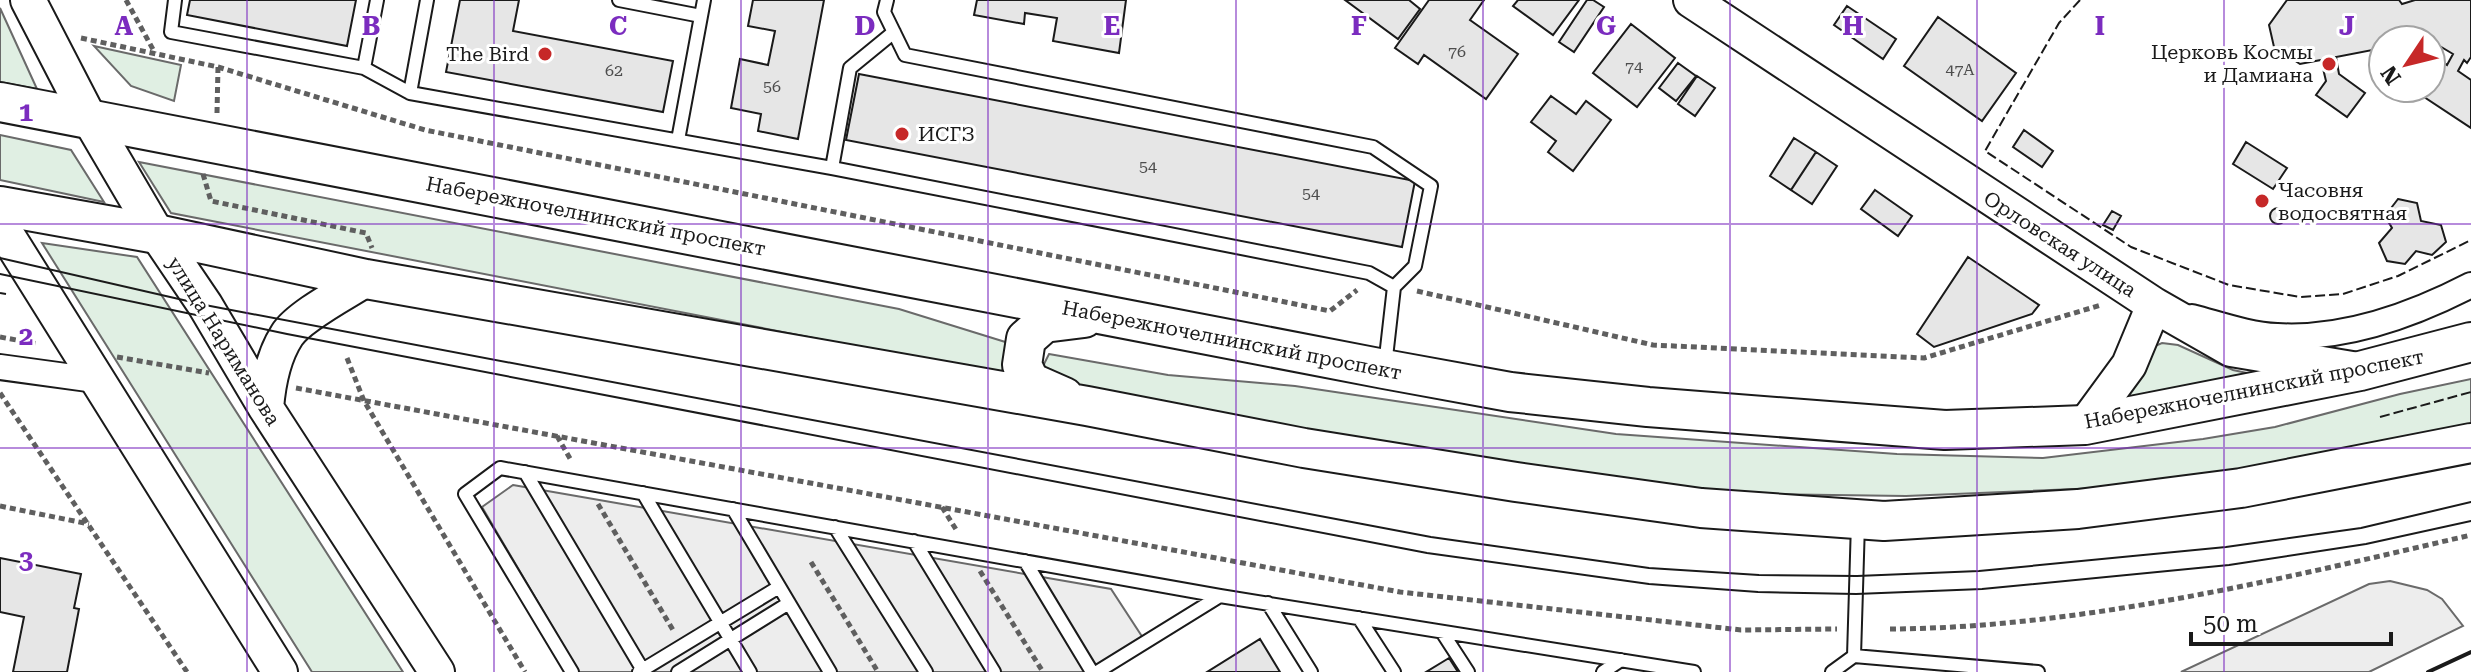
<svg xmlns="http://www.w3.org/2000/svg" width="2471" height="672" font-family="'Roboto Serif',serif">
  <rect width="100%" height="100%" fill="#fff"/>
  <!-- green -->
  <path fill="#e0efe3" stroke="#6a6a6a" stroke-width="2" d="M0,8l37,81 -37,-7z
    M94,46l87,19 -7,36 -43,-15z
    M0,135l71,15 33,52 -104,-22z
    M139,162l760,147 116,36 -6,31 -838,-163z
    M42,243l95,14 266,415h-91z
    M2162,343l16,2 55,25 37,8 -147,23 25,-52z
    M1049,354l119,21 127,11 321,48 281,20 146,4 160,-19 72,-12 125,-33 71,-15v46l-124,29 -222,33 -219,9 -137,-2 -141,-11 -140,-20 -434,-79 -12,-16z"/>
  <!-- parking -->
  <path fill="#ededed" stroke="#6a6a6a" stroke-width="2" d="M513,485l598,104 32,49 -54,34h-510l-97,-165z
    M2390,581l37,9 15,9 21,27 -94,46h-188l188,-88z"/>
  <!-- building -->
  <path fill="#e6e6e6" stroke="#1a1a1a" stroke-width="2" d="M190,0h166l-9,46 -160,-31z
    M460,0h59l-6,31 160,30 -10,51 -217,-40z
    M753,0h71l-26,139 -40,-8 3,-17 -30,-6 9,-49 28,6 7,-34 -27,-5z
    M977,0h149l-7,53 -66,-12 4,-23 -32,-5 -1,11 -50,-9z
    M1345,0h64l11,9 -22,30z
    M1429,0h55l-14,20 48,34 -32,45 -62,-44 -6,9 -23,-16z
    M1518,0h61l-26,35 -40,-29z
    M1587,0h6l11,7 -30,45 -15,-10z
    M2287,0h112l3,4 13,-4h56v57l-4,6 -3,-3 -6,11 13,9v48l-56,-37 2,-3h14v-21l6,-9 10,7 6,-11 -37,-22 -14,-2 -5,10h-14v8l-47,9 3,17 26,19 -18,24 -31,-22 10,-14 -5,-21 -21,4 -26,-17 -5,-22z
    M1847,6l49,33 -13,20 -49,-34z
    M1938,17l78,56 -34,48 -78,-55z
    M1631,24l44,34 -38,49 -44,-34z
    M1678,63l18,13 -20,25 -17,-13z
    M859,74l556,107 -13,66 -556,-107z
    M1697,76l18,12 -20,28 -17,-12z
    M1551,96l25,18 10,-13 25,19 -38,51 -25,-19 8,-11 -25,-19z
    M2024,130l29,21 -11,16 -29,-20z
    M1794,138l22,14 -25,38 -21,-14z
    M2246,142l41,26 -14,21 -40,-25z
    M1816,152l21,14 -25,38 -21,-14z
    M1875,190l37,26 -14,20 -37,-27z
    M2398,199l19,4 4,18 20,4 5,17 -14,13 -16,-4 -11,13 -18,-3 -8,-18 13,-15 -7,-12z
    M2270 216a8 8 0 1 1 16 0a8 8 0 1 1-16 0Z
    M2112,211l9,5 -8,14 -10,-5z
    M1968,257l71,48 -7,9 -98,33 -17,-13z
    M0,558l81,16 -7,34 5,1 -12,63h-54l11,-55 -24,-5z
    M1260,639l20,33h-73z
    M1449,658l9,14h-32z"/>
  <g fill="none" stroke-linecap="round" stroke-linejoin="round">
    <!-- lane casing -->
    <g stroke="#1a1a1a" stroke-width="16">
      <path id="lane" d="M175,0l-4,32 193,36 46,25 422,75 537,105 25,14 -9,79
        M619,0l82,16
        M887,0l-3,12 21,43 468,92 58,39 -16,80 -21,21
        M364,68l13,-68
        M410,93l17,-93
        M678,140l26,-140
        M832,168l18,-100 44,-36
        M525,472l119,200
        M643,493l107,179
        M733,509l97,163
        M835,527l91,145
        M914,541l80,131
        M1025,561l67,111
        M1268,603l43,69
        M1359,618l35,54
        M1442,632l26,40
        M1854,656l184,16
        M572,672l-107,-178 35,-26 720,128 474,76
        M639,672l140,-85
        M678,672l111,-69
        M1097,672l123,-76
        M1603,672l18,-12
        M1832,672l22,-16 4,-133"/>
    </g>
    <!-- street casing -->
    <g stroke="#1a1a1a" stroke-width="28">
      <path id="street" d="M2192,317c27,7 57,18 85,19 66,4 136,-21 194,-51
        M0,367l95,13"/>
    </g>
    <!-- secondary casing -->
    <g stroke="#1a1a1a" stroke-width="38">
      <path id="secondary" d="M28,0l61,118 68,116 48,71 61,103 171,264
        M1691,0l463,305 77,44 121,20
        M0,224l280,448
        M266,408c2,-24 8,-53 21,-73 12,-19 59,-43 79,-56
        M2085,425l44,-60 25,-60"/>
    </g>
    <!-- primary casing -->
    <g stroke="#1a1a1a" stroke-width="42">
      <path id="primary" d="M0,102l1384,267 126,23 138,15 297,23 140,-5 275,-54 111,-29
        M0,206l157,28 209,45 721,127 217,42 212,34 185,26 183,13 194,-12 163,-21 230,-45
        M1064,397l-34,-15 -8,-17 4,-26 18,-16 40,-5"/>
    </g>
    <!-- path -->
    <path stroke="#5f5f5f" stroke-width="5" stroke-dasharray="6 4" stroke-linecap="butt" d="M126,0l29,53
      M81,38l137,29 207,63 905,181 27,-21
      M217,113l1,-46
      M203,174l8,27 155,32 6,15
      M1417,291l236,54 271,13 177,-53
      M0,337l38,7
      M117,357l92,16
      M347,358l17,43 161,271
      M296,388l1104,204 341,38 96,-1
      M0,393l187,279
      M557,436l15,26
      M598,504l75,126
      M0,506l89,18
      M942,507l15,24
      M811,562l67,110
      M980,571l63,101
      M1890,629c191,-1 395,-51 581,-94"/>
    <!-- lane -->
    <use href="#lane" stroke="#fff" stroke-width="12"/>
    <!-- street -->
    <use href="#street" stroke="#fff" stroke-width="24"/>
    <!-- secondary -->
    <use href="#secondary" stroke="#fff" stroke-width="34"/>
    <!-- primary -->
    <use href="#primary" stroke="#fff" stroke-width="38"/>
    <!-- tram -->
    <path stroke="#1a1a1a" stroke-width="2" d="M0,258l205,47 1226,232 218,31 110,7 98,1 122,-5 247,-24 135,-19 110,-26
      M0,274l287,60 1140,219 222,31 109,8 98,2 126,-5 247,-24 137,-21 105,-23"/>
    <!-- fence -->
    <path stroke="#1a1a1a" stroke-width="2" stroke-dasharray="10 4" stroke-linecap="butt" d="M2080,0l-21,23 -74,128 146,96 98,38 71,12 43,-3 55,-18 73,-36
      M0,293l6,1
      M2380,417l91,-25"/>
    <!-- wall -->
    <path stroke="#1a1a1a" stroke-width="4" d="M2428,672l43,-20"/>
  </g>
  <!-- grid -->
  <path fill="none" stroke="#7b2cbf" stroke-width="2" stroke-opacity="0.55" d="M247,0v672M494,0v672M741,0v672M988,0v672M1236,0v672M1483,0v672M1730,0v672M1977,0v672M2224,0v672M0,224h2471M0,448h2471"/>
  <!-- markers -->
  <g fill="#c62828" stroke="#fff" stroke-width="3">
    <circle cx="545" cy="54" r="8"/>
    <circle cx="2329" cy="64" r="8"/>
    <circle cx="902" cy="134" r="8"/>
    <circle cx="2262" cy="201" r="8"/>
  </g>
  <g text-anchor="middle" stroke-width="6" stroke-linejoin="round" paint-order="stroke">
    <!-- number labels -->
    <g font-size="16" fill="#4d4d4d">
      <text x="1457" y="57">76</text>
      <text x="1634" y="72">74</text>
      <text x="1960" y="75">47А</text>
      <text x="614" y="76">62</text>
      <text x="772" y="92">56</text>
      <text x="1148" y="172">54</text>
      <text x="1311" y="199">54</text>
    </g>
    <!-- poi labels -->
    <g font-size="20" fill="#1a1a1a" stroke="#fff" text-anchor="end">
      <text x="2313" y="59">Церковь Космы<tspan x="2313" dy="23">и Дамиана</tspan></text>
      <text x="529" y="61">The Bird</text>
      <text x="918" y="141" text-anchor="start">ИСГЗ</text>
      <text x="2278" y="197" text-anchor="start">Часовня<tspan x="2278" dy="23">водосвятная</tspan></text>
    </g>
    <!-- street labels -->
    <g font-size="20" fill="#1a1a1a" stroke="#fff">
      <text transform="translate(596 216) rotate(11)" y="7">Набережночелнинский проспект</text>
      <text transform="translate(2060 244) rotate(33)" y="7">Орловская улица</text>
      <text transform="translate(1232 340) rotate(11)" y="7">Набережночелнинский проспект</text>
      <text transform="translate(224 341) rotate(58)" y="7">улица Нариманова</text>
      <text transform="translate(2254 389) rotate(-11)" y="7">Набережночелнинский проспект</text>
    </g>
  </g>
  <g font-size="26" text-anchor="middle" font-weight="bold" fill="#7b2cbf" stroke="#fff" stroke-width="6" stroke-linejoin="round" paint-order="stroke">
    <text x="124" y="35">A</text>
    <text x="371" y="35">B</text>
    <text x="618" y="35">C</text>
    <text x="865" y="35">D</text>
    <text x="1112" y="35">E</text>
    <text x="1359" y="35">F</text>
    <text x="1606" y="35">G</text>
    <text x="1853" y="35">H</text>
    <text x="2100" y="35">I</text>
    <text x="2347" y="35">J</text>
    <text x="26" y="121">1</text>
    <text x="26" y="345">2</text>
    <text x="26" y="569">3</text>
  </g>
  <!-- north arrow -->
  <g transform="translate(2407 64) rotate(235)"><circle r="38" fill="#ffffff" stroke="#a3a3a3" stroke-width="2"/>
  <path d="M0-6L14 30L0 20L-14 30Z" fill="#c62828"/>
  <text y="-12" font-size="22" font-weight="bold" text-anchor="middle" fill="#1a1a1a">N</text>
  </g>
  <!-- scale -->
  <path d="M2191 632v12h200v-12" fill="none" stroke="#1a1a1a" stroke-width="4"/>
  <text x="2203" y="632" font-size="24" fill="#1a1a1a" stroke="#ffffff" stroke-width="6" paint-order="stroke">50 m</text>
</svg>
